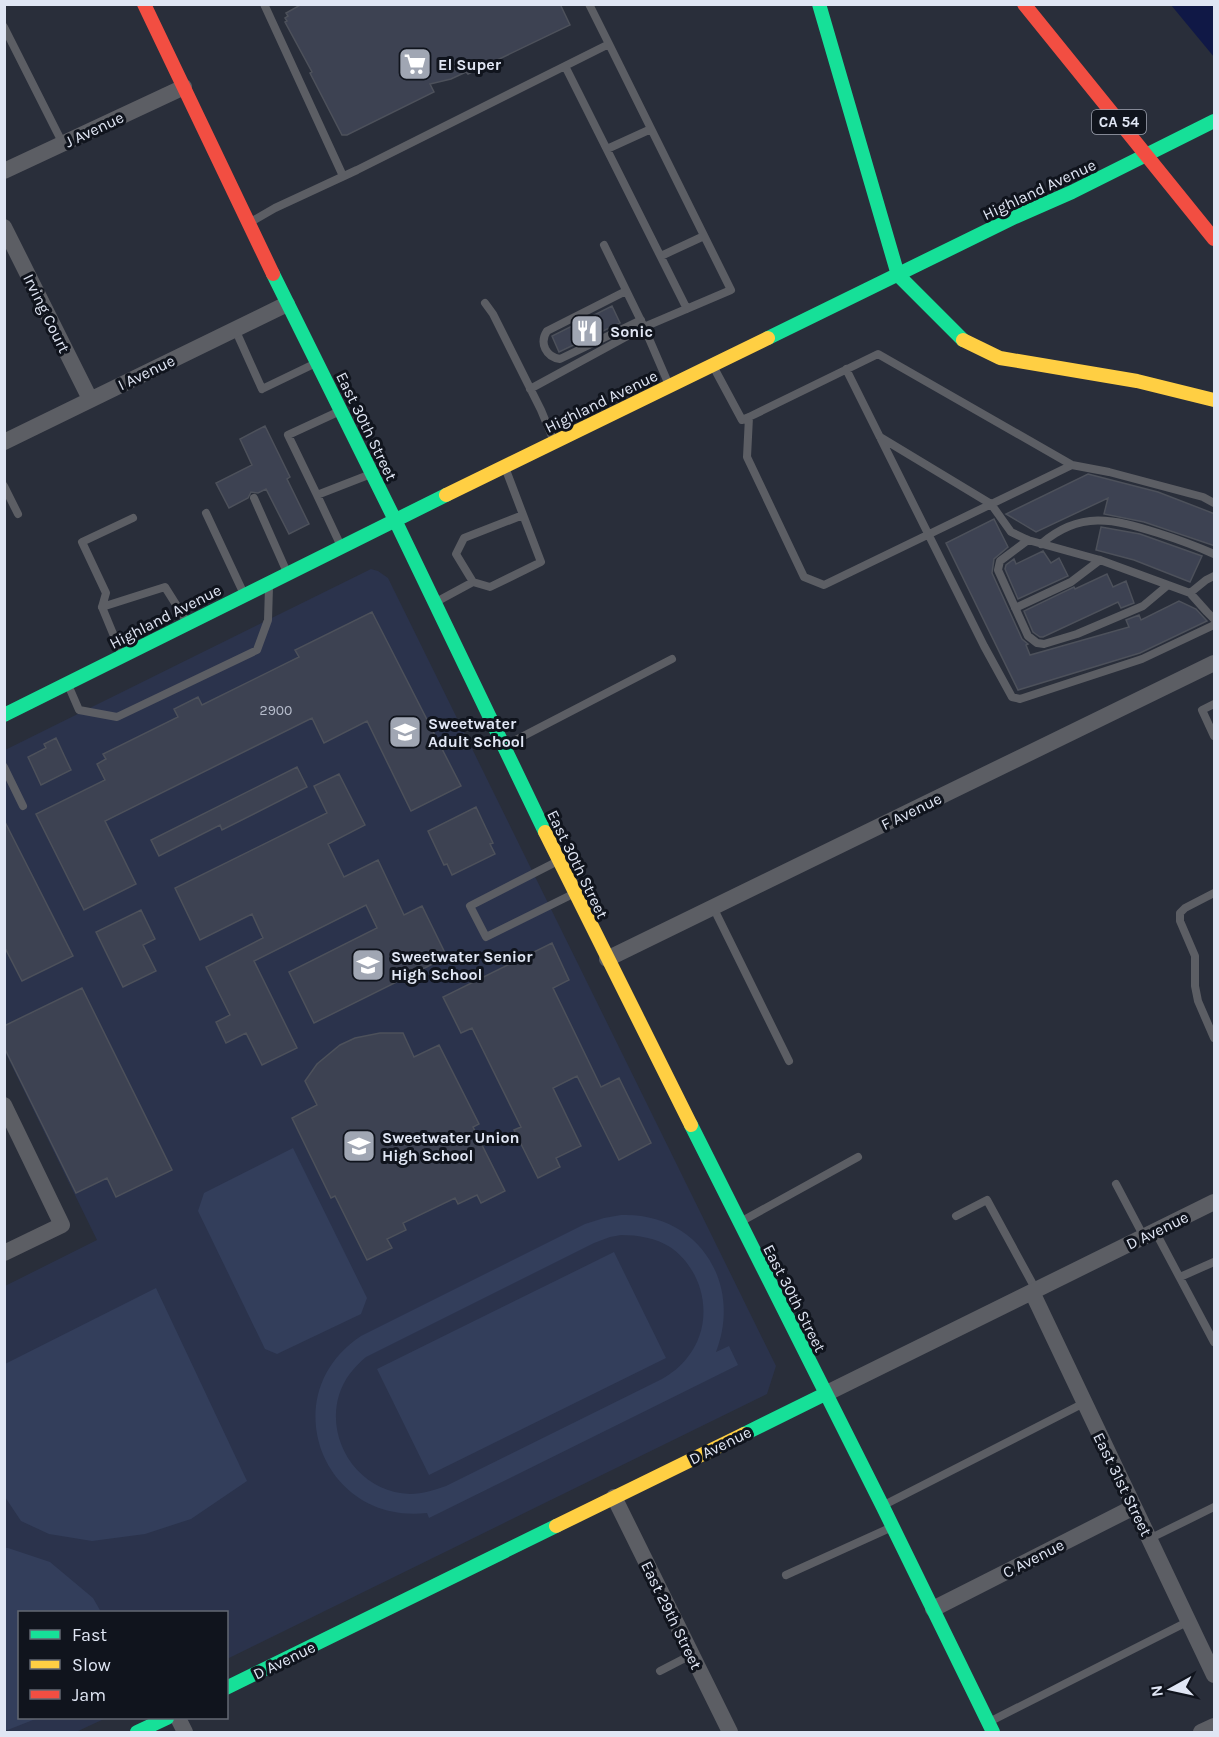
<svg xmlns="http://www.w3.org/2000/svg" width="1219" height="1737" font-family="Karla,sans-serif">
  <rect width="100%" height="100%" fill="#292e3a"/>
  <!-- built -->
  <path fill="#2b334c" d="M371,569l7,2 10,7 388,788 -9,28 -540,265 -1,-47h-206v106h86l-30,14h-71v-446l92,-46 -92,-188v-302z"/>
  <!-- green -->
  <path fill="#333e5b" fill-rule="evenodd" d="M293,1148l74,150 -6,16 -84,40 -12,-5 -67,-138 6,-18z
    M621,1215c76,-3 122,67 95,137l13,-6 9,19 -309,153 -2,-5c-105,12 -154,-119 -66,-177l224,-112 19,-6zM621,1235c17,0 35,3 49,12 36,25 45,77 17,111 -7,9 -15,15 -25,21l-216,107c-12,4 -23,8 -36,8 -50,-1 -85,-52 -71,-99 5,-16 15,-28 27,-38l228,-114 16,-6z
    M614,1252l52,106 -237,117 -52,-106z
    M156,1288l91,193 -56,38 -46,15 -53,7 -43,-7 -28,-13 -16,-24v-133z
    M5,1548h3l42,14 43,36 8,14h-81v106h18l-33,13z"/>
  <!-- water -->
  <path fill="#101846" d="M1171,5h43v52z"/>
  <!-- building -->
  <path fill="#3d4252" stroke="#4d515b" stroke-width="1.5" d="M302,4h258l10,21 -102,49 -2,-2 -15,7 -21,5 4,8 -87,43h-5l-32,-62 2,-1 -27,-50 2,-1 -2,-3 3,-2 -2,-3z
    M612,306l8,17 -61,29 -7,-16z
    M265,426l25,51 -3,2 22,45 -20,10 -23,-45 -8,4 -7,-1 -3,6 -19,10 -13,-25 36,-18 -12,-26z
    M1088,474l70,18 57,22v32l-71,-24 -40,-8 4,-16 -72,34 -30,-18z
    M994,519l14,28 -14,12 -2,14 30,66 6,5 -2,1 4,10 99,-28 -3,-7 13,-5 2,5 38,-19 17,8 11,12 -67,32 -122,37 -72,-147z
    M1101,527l39,7 62,22 -12,26 -56,-22 -38,-10z
    M1043,551l8,12 8,-5 9,18 -50,23 -13,-30 1,-4 8,-6 2,5z
    M1107,574l6,13 13,-6 8,22 -13,5 -3,-6 -75,35h-3l-7,-5 -9,-21 50,-24 1,2z
    M372,612l89,174 -50,25 -44,-90 -43,22 -12,-25 -207,103 31,63 -52,26 -48,-96 69,-34 -8,-16 9,-5 -3,-5 75,-37 -4,-8 24,-12 4,8 97,-48 -4,-7z
    M56,738l15,32 -30,15 -13,-28 18,-9 -2,-4z
    M297,767l10,20 -85,43 -2,-5 -61,31 -8,-16z
    M339,774l26,51 -37,19 16,33 34,-17 26,55 18,-9 25,51 -133,66 -25,-51 88,-44 -11,-23 -112,56 43,87 -35,17 -16,-32 -20,10 -10,-21 14,-7 -24,-48 57,-29 -11,-24 -52,26 -25,-52 152,-75 -13,-27z
    M476,807l17,36 -3,1 5,10 -43,21 -5,-11 -3,1 -16,-34z
    M4,820l69,136 -51,25 -18,-35z
    M141,910l14,29 -12,6 13,26 -33,16 -27,-55z
    M552,943l17,37 -16,8 48,99 18,-9 32,65 -32,17 -42,-84 -24,12 28,58 -25,12 4,9 -22,11 -24,-48 7,-3 -49,-99 -11,5 -18,-36z
    M82,988l90,182 -56,27 -9,-19 -31,15 -72,-146v-21z
    M380,1033h23l11,24 25,-12 40,79 -6,3 32,64 -24,12 -4,-8 -19,9 -3,-6 -52,25 3,7 -19,9 5,9 -25,12 -32,-64 -4,2 -39,-80 25,-13 -12,-24 12,-17 23,-19 15,-7z"/>
  <g fill="none" stroke-linecap="round" stroke-linejoin="round">
    <!-- lane -->
    <path stroke="#5c5e64" stroke-width="8" d="M264,4l79,172
      M4,27l59,117
      M609,44l122,246 -87,37 25,58
      M565,66l122,243
      M607,149l44,-20
      M249,223l26,-15 82,-38 252,-126 -20,-40
      M661,256l43,-20
      M626,291l-79,40c-8,12 -1,26 13,28l81,-39
      M485,303l8,11 48,96 12,29
      M235,329l27,60 54,-26
      M713,366l29,54 7,-3 129,-63 194,111 -248,120 -20,-8 -57,-120 2,-40
      M846,369l138,277 28,51 8,2 122,-40 72,-34
      M530,389l114,-62 -40,-82
      M340,411l-52,24 29,60 54,-21
      M880,437l111,67 20,28 17,8 72,20 90,33 17,19 7,7
      M1072,465l37,7 94,25 11,6
      M4,486l14,28
      M317,495l23,49
      M254,498l32,72
      M206,513l37,79
      M1028,540l-28,21 -2,9 30,66 9,7 7,1 33,-10 66,-28 25,-21
      M1041,544c39,-34 73,-25 117,-11 19,6 38,13 56,21
      M473,582l-17,-28 8,-16 59,-23
      M1190,593l16,-13 8,-4
      M436,602l37,-20 17,5 51,-25 -35,-92
      M102,607l4,-14 -24,-51 51,-24
      M1015,608l56,-26 29,-22
      M121,653l-19,-46 63,-20 22,35
      M69,687l10,23 38,7 140,-67 11,-30 1,-33
      M1214,704l-12,6 12,26
      M506,745l166,-86
      M4,767l19,39
      M558,861l-88,45 16,31 87,-43
      M1214,893l-29,15 -5,5v8l15,35v30l3,15 16,37
      M713,907l76,154
      M1116,1184l28,53
      M956,1216l31,-16 49,90
      M742,1221l116,-64
      M1155,1231l59,111
      M1180,1277l34,-15
      M884,1505l200,-102
      M1149,1539l65,-32
      M786,1575l106,-48
      M660,1671l31,-16
      M989,1722l200,-101"/>
    <!-- street -->
    <path stroke="#5c5e64" stroke-width="16" d="M4,171l180,-84
      M4,227l86,172
      M4,442l283,-138
      M607,959l607,-296
      M4,1105l58,120 -58,28
      M1032,1292l182,383
      M825,1394l389,-192
      M614,1497l116,235
      M933,1609l201,-102
      M178,1718l7,14
      M1201,1732l13,-6"/>
    <!-- fast -->
    <path stroke="#16e098" stroke-width="14" d="M819,4l79,271 65,65
      M273,274l122,246 150,312
      M768,338l247,-121 57,-25 142,-71
      M4,715l442,-220
      M691,1125l191,380 111,227
      M744,1434l81,-40
      M226,1688l330,-162
      M137,1732l30,-14"/>
    <!-- slow -->
    <path stroke="#ffcf43" stroke-width="14" d="M963,340l37,18 137,23 77,19
      M446,495l322,-157
      M545,832l146,293
      M556,1526l188,-92"/>
    <!-- jam -->
    <path stroke="#f24e42" stroke-width="14" d="M144,4l129,270
      M1024,4l190,235"/>
  </g>
  <!-- icons -->
  <defs>
    <g id="supermarket-square" transform="scale(1.725)"><rect x="-9" y="-9" width="18" height="18" rx="4" fill="#a0a6b3" stroke="#10141d"/><path d="M-6-5.5h2.5l.6 2H6L4.5 2H-2.5L-4.4-4H-6ZM-1.5 3.2a1.3 1.3 0 1 0 .1 0ZM3 3.2a1.3 1.3 0 1 0 .1 0Z" fill="#fff"/></g>
    <g id="restaurant-square" transform="scale(1.725)"><rect x="-9" y="-9" width="18" height="18" rx="4" fill="#a0a6b3" stroke="#10141d"/><path d="M-5-6h1v4h1v-4h1v4h1v-4h1v5L-1.5 .5V6h-2V.5L-5-1ZM5-6V6H3V1.5H1.5Q1.5-4 5-6Z" fill="#fff"/></g>
    <g id="school-square" transform="scale(1.725)"><rect x="-9" y="-9" width="18" height="18" rx="4" fill="#a0a6b3" stroke="#10141d"/><path d="M0-5L7-2L0 1L-7-2ZM-4 1L0 2.5L4 1V4Q0 6-4 4Z" fill="#fff"/></g>
  </defs>
  <g fill-rule="evenodd">
    <use href="#supermarket-square" x="415" y="64"/>
    <use href="#restaurant-square" x="587" y="331"/>
    <use href="#school-square" x="405" y="732"/>
    <use href="#school-square" x="368" y="965"/>
    <use href="#school-square" x="359" y="1146"/>
  </g>
  <g text-anchor="middle" stroke-width="6" stroke-linejoin="round" paint-order="stroke">
    <!-- number labels -->
    <g font-size="14" fill="#b7bdcc">
      <text x="276" y="715">2900</text>
    </g>
    <!-- shield labels -->
    <rect fill="#10141d" stroke="#a2a7b4" stroke-width="1.5" x="1092" y="110" width="54" height="24" rx="4.5"/>
    <g font-size="15" font-weight="bold" fill="#e0e6f4">
      <text x="1119" y="127">CA 54</text>
    </g>
    <!-- poi labels -->
    <g font-size="16" font-weight="bold" fill="#e0e6f4" stroke="#10141d" text-anchor="start">
      <text x="438" y="70">El Super</text>
      <text x="610" y="337">Sonic</text>
      <text x="428" y="729">Sweetwater<tspan x="428" dy="18">Adult School</tspan></text>
      <text x="391" y="962">Sweetwater Senior<tspan x="391" dy="18">High School</tspan></text>
      <text x="382" y="1143">Sweetwater Union<tspan x="382" dy="18">High School</tspan></text>
    </g>
    <!-- street labels -->
    <g font-size="16" fill="#e0e6f4" stroke="#10141d">
      <text transform="translate(94 129) rotate(-25)" y="6">J Avenue</text>
      <text transform="translate(1039 189) rotate(-25)" y="6">Highland Avenue</text>
      <text transform="translate(47 313) rotate(64)" y="6">Irving Court</text>
      <text transform="translate(146 372) rotate(-26)" y="6">I Avenue</text>
      <text transform="translate(601 401) rotate(-26)" y="6">Highland Avenue</text>
      <text transform="translate(367 426) rotate(64)" y="6">East 30th Street</text>
      <text transform="translate(165 616) rotate(-27)" y="6">Highland Avenue</text>
      <text transform="translate(911 811) rotate(-26)" y="6">F Avenue</text>
      <text transform="translate(578 864) rotate(64)" y="6">East 30th Street</text>
      <text transform="translate(1157 1230) rotate(-26)" y="6">D Avenue</text>
      <text transform="translate(795 1298) rotate(63)" y="6">East 30th Street</text>
      <text transform="translate(720 1445) rotate(-26)" y="6">D Avenue</text>
      <text transform="translate(1123 1484) rotate(64)" y="6">East 31st Street</text>
      <text transform="translate(1033 1558) rotate(-27)" y="6">C Avenue</text>
      <text transform="translate(672 1615) rotate(64)" y="6">East 29th Street</text>
      <text transform="translate(284 1660) rotate(-26)" y="6">D Avenue</text>
    </g>
  </g>
  <!-- border -->
  <rect width="1219" height="1737" fill="none" stroke="#e0e6f4" stroke-width="12"/>
  <!-- legend -->
  <rect x="18" y="1611" width="210" height="108" fill="#10141d" stroke="#636873" stroke-width="1.5"/>
  <rect x="30" y="1630" width="30" height="9" fill="#16e098" stroke="#636873" stroke-width="1.5"/>
  <text x="72" y="1641" font-size="18" fill="#e0e6f4">Fast</text>
  <rect x="30" y="1660" width="30" height="9" fill="#ffcf43" stroke="#636873" stroke-width="1.5"/>
  <text x="72" y="1671" font-size="18" fill="#e0e6f4">Slow</text>
  <rect x="30" y="1690" width="30" height="9" fill="#f24e42" stroke="#636873" stroke-width="1.5"/>
  <text x="72" y="1701" font-size="18" fill="#e0e6f4">Jam</text>
  <!-- north arrow -->
  <g transform="translate(1171 1689) rotate(262)" stroke="#10141d" stroke-width="4.5" paint-order="stroke">
  <path d="M0-4.5L10 22L0 15L-10 22Z" fill="#e0e6f4"/>
  <text y="-9" font-size="16" font-weight="bold" text-anchor="middle" fill="#e0e6f4">N</text>
  </g>
</svg>
